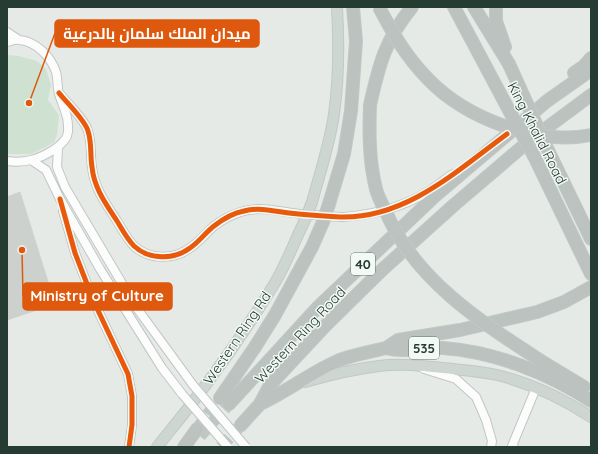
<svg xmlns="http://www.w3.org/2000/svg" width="598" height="454" font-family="Quicksand,Cairo,sans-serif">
  <rect width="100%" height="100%" fill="#e5eae7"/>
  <!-- green -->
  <path fill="#cfe2d1" d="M7,55l12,1 18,5 9,8 5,16 -3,15 11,15 -2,20 -3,7 -8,5 -15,7h-24z"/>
  <!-- building -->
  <path fill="#ccd1ce" stroke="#ced3d0" d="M20,192l35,112 -48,16v-123z"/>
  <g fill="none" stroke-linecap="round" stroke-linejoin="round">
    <!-- highway-tunnel -->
    <path stroke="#bec7c3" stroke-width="12" stroke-dasharray="12 6" stroke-linecap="butt" d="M197,429l23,-31
      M200,436l29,-32
      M221,447l20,-22"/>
    <!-- minor casing -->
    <g stroke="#c2c7c4" stroke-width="10">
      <path id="minor" d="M7,32l12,8
        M7,42c4,-1 8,-3 12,-2 17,1 32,17 37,32 2,7 1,15 3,22 4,14 10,21 9,38 -1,13 -25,25 -37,28 -8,2 -16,2 -24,1
        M59,93c8,10 26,27 29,38 4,12 2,24 4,36 2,21 14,37 25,54 5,8 10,18 17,25 15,14 40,14 56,2 9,-6 16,-15 24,-22 9,-7 19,-12 30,-15 17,-5 38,1 57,3 13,1 28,3 42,3 30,-2 60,-10 86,-26 8,-5 16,-12 24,-17
        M58,148l-1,19 8,20 71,120 57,78
        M31,160l15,10 14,29 40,70 62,99 20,26
        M63,211l12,42 19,49 34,72 4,22v29l-3,22
        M424,369l32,10 20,18 10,23 6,21 -1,6
        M514,447l-2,-1 24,-58"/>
    </g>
    <!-- major casing -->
    <g stroke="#c1c9c5" stroke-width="12">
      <path id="major" d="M312,202c8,-29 18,-59 22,-88 5,-35 5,-72 3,-107
        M305,382c24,-7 49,-13 74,-16 22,-3 42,0 64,2 18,2 37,3 54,7 33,8 65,23 94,42
        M157,447c43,-52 84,-108 119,-166 11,-19 19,-41 29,-61"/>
    </g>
    <!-- highway casing -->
    <g stroke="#c1c9c5" stroke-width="14">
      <path id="highway" d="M454,7l57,107
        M474,7l35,57
        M496,7v14l9,26
        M574,73l10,-7 7,-8
        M370,105c9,-40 15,-65 42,-98
        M546,146l45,93
        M534,156l57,118
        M329,204l15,-50 7,-43 5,-70 -3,-34
        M386,348l12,-8 62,-10 77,-18 27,-10 27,-15
        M541,361l43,26
        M220,398l35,-51 20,-32 37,-68 11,-25
        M229,404l89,-97 117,-111 112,-95 44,-31
        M260,404c26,-12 49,-30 75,-42 15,-7 35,-10 51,-14 18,5 39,-1 57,0 53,4 105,25 148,53
        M241,425l19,-21 10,-19 56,-60 57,-56 71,-64 75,-64 62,-46
        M184,447l13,-18"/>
    </g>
    <!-- minor -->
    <use href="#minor" stroke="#fbfcfb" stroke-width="8"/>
    <!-- major -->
    <use href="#major" stroke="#ced6d2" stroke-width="10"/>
    <!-- highway -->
    <use href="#highway" stroke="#bbc2bf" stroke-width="12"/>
    <!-- minor-bridge casing -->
    <g stroke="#c2c7c4" stroke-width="10" stroke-linecap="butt">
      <path id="minor-bridge" d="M193,385l53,62
        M182,394l46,53"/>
    </g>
    <!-- major-bridge casing -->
    <g stroke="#c1c9c5" stroke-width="12" stroke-linecap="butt">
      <path id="major-bridge" d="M305,220l7,-18"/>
    </g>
    <!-- highway-bridge casing -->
    <g stroke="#c1c9c5" stroke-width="14" stroke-linecap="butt">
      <path id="highway-bridge" d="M379,7c14,27 28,51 50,73 37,38 109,66 162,55
        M509,64l37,82
        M370,105c-1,29 -1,56 6,84 2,8 6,15 10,23 29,68 95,110 155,149
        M511,114l23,42
        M323,222l6,-18"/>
    </g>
    <!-- minor-bridge -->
    <use href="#minor-bridge" stroke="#fbfcfb" stroke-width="8"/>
    <!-- major-bridge -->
    <use href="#major-bridge" stroke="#ced6d2" stroke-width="10"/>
    <!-- highway-bridge -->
    <use href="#highway-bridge" stroke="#bbc2bf" stroke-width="12"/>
    <!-- cycleway casing -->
    <g stroke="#f3f9f5" stroke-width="8">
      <path id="cycleway" d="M59,93c8,10 26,27 29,38 4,12 2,24 4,36 2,21 14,37 25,54 5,8 10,18 17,25 15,14 40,14 56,2 9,-6 16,-16 24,-22 9,-7 19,-13 30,-15 14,-4 30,0 45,2 17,2 34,3 51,4 66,2 118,-47 167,-83
        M60,199l15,54 19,49 34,72 4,22v29l-3,22"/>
    </g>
    <!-- cycleway -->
    <use href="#cycleway" stroke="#e8590c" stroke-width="5"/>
  </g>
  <g text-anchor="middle" stroke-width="3" stroke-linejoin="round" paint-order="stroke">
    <!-- shield labels -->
    <g fill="#f3f9f5" stroke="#62756c" stroke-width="1">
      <rect x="351" y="253" width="24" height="22" rx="3"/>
      <rect x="409" y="337" width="30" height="22" rx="3"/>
    </g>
    <g font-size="13" font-weight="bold" fill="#243c31">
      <text x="363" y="269">40</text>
      <text x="424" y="353">535</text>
    </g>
    <!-- street labels -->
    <g font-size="14" fill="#243c31" stroke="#f3f9f5">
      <text transform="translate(537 133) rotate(63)" y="5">King Khalid Road</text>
      <text transform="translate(300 335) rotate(-47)" y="5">Western Ring Road</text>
      <text transform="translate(237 338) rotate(-56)" y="5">Western Ring Rd</text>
    </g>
  </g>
  <!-- callouts -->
  <path fill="none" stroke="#de580e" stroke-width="1.5" d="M29 103L55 33M22 250L23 296"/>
  <g fill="#de580e" stroke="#f3f9f5" stroke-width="1.5">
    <circle cx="29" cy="103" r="4"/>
    <circle cx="22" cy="250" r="4"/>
  </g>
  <g fill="#de580e" stroke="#de580e" stroke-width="1.5">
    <rect x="55" y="20" width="204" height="27" rx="4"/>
    <rect x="23" y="283" width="149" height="27" rx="4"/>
  </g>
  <g font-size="15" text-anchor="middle" font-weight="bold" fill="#fff">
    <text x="157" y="39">ميدان الملك سلمان بالدرعية</text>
    <text x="97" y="301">Ministry of Culture</text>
  </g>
  <!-- border -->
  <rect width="598" height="454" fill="none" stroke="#243c31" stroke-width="16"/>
</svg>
